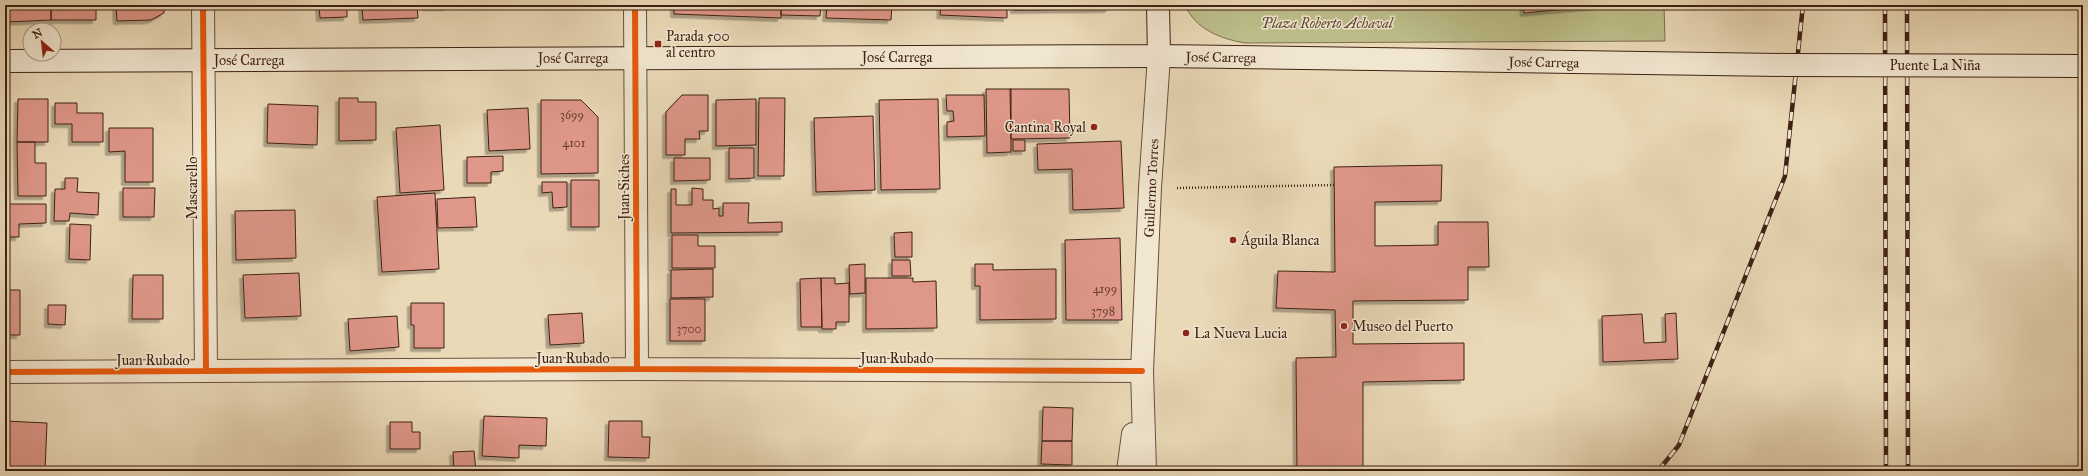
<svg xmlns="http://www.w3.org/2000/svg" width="2088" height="476" font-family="'IM FELL Great Primer',serif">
  <defs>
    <filter id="shadow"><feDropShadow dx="-3.5" dy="3.5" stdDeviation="0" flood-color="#0004"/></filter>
  </defs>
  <rect width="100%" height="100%" fill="#ead9b7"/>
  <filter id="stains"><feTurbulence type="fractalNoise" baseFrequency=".005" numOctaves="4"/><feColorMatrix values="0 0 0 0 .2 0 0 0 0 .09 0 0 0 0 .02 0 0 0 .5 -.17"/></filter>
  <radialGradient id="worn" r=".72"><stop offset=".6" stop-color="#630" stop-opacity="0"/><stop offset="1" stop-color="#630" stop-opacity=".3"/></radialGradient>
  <!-- green -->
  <path fill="#bcbe8a" stroke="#7e704e" d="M1185,5h479l1,36 -420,2c-24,-4 -50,-14 -60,-38z"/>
  <!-- building -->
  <path fill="#df9789" stroke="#3f2113" filter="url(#shadow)" d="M5,5h3l-1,17h-2z
    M8,5h43v15l-44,2z
    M51,5h45v15h-45z
    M116,5h48v8l-13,7 -34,1z
    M319,5h28v12l-27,1z
    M362,5h55l1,13 -55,2z
    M426,5h20v2h-20z
    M674,5h107v13l-107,-4z
    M781,5h40l-1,11 -39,-1z
    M827,5h65l-1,15 -65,-2z
    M941,5h66v13l-67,-3z
    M1014,5h98l-4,4 -94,1z
    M1523,5h75v1l-74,7z
    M986,89h25v63l-24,1z
    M1010,89h59l1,49 -59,1z
    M682,95h26v36h-9l1,8h-15v16h-19v-43z
    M946,95h38l1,41 -38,1v-15l7,-1 -1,-10h-6z
    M339,98h19v4h18v38l-37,1z
    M759,98h26l-1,78h-26z
    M18,99h30v43h-31z
    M756,99v46l-40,1v-46z
    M938,99l2,90 -59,1 -2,-90z
    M541,100h40l17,17v56l-57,1z
    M55,103h22v10h26v29h-31v-18h-17z
    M268,104l50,2 -1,39 -50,-2z
    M528,108l2,41 -41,2 -2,-41z
    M873,116l2,74 -59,2 -2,-74z
    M440,125l4,65 -44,3 -4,-65z
    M109,128h44v54h-28v-31l-16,1z
    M1013,140h12v11h-12z
    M1121,141l3,67 -51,2 -1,-41 -34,1 -1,-26z
    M17,142h18v21h11v33h-28z
    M729,148h25v30l-25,1z
    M503,156v15l-12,1v11h-24v-26z
    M674,158h36v22l-36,1z
    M1442,165l-1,36 -66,1v44l63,-1v-23h50l1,45h-21v33l-115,1v43l111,-1v37l-101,2v89h-66l-1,-113 40,-1 -1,-47 -59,-2 2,-37 57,1 -1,-105z
    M65,178h13l-1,14 22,1 -1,22 -28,-2 -1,8h-15l1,-32h10z
    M571,180h28v47h-28z
    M542,182h25v25l-14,1 -1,-16 -10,1z
    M123,188h32l-1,29h-31z
    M692,188l11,1v11h10v9l6,-1v8h4v-13h26l-1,20 34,-1v10l-111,1v-44h5v16h16z
    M435,193l4,76 -57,3 -5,-75z
    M475,197l2,30 -39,1 -1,-29z
    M5,204h41v19l-27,1v13h-14z
    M295,210l1,48 -60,2 -1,-49z
    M70,224l21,1 -1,35 -21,-1z
    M912,232v25h-17l-1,-24z
    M672,235h26v11h17v22h-43z
    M1120,238l2,82h-56l-1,-80z
    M892,260h18l1,16h-19z
    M865,264v29l-15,1 -1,-29z
    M975,264h18v6l63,-1v50l-76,1v-34h-5z
    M713,269v28l-42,1v-28z
    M299,273l2,43 -56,2 -2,-43z
    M133,275h30v44h-31z
    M821,278h14v6l14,-1v39h-13v7h-14z
    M821,278l1,49h-21l-1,-48z
    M866,278h47v4l23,-1 1,47 -71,1z
    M5,290h15v45h-15z
    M670,299h35v42h-35z
    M411,303h33v45h-30v-23h-3z
    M48,305h18l-1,20 -17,-1z
    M582,313l2,30 -34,2 -2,-30z
    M1676,313l2,46 -75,3 -1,-46 40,-2 2,29 22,-1 -1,-28z
    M397,316l2,31 -49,4 -2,-32z
    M1043,407l30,1 -1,33h-30z
    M484,416l63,2 -1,28 -27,-1v13l-37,-2z
    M5,421l42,2 -2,48h-40z
    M609,421h33v16h8l-1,21 -41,-1z
    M390,422h22v10h8v17h-30z
    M1042,441h30v24l-31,-1z
    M474,451l2,20h-22l-1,-19z"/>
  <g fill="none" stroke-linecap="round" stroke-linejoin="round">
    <!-- street casing -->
    <g stroke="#6a4f3c" stroke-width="24">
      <path id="street" d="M203,5l3,366
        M635,5l2,364
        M5,372l632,-3 505,2
        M1128,471l5,-37
        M1145,471l-3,-100 8,-183 9,-132"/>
    </g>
    <!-- secondary casing -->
    <g stroke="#3f2113" stroke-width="24">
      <path id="secondary" d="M1158,5l1,51
        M5,61l1154,-5 629,9"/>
    </g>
    <!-- path -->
    <path stroke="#3f2113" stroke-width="2.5" stroke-dasharray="1 2" stroke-linecap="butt" d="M1177,188l157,-3"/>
    <!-- street -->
    <use href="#street" stroke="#f1e6d0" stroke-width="22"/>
    <!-- secondary -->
    <use href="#secondary" stroke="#f1e6d0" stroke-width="22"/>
    <!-- rail casing -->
    <g stroke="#3f2113" stroke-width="4.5">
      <path id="rail" d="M1885,5l1,466
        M1907,5l1,466
        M1658,471l21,-26 106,-269 18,-171"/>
    </g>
    <!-- rail -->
    <use href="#rail" stroke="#f1e6d0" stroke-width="3" stroke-dasharray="9" stroke-linecap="butt"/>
    <!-- secondary-bridge casing -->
    <g stroke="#3f2113" stroke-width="24" stroke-linecap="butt">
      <path id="secondary-bridge" d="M1788,65l295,1"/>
    </g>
    <!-- secondary-bridge -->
    <use href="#secondary-bridge" stroke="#f1e6d0" stroke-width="22"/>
    <!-- cycleway casing -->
    <g stroke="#f1e6d0" stroke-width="8">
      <path id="cycleway" d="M203,5l3,366
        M635,5l2,364
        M5,372l632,-3 505,2"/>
    </g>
    <!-- cycleway -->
    <use href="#cycleway" stroke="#e8590c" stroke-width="6"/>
  </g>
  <!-- markers -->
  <g fill="#8f2418" stroke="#f1e6d0" stroke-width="1.5">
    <rect x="654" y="40" width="8" height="8" rx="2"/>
    <circle cx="1094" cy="127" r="4"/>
    <circle cx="1233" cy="240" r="4"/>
    <circle cx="1344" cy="326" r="4"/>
    <circle cx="1186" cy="333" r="4"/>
  </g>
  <g text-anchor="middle" stroke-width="3" stroke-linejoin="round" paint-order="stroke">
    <!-- number labels -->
    <g font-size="12" fill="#673e30">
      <text x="572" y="119">3699</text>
      <text x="574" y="147">4101</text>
      <text x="1105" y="293">4199</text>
      <text x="1103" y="315">3798</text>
      <text x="689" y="333">3700</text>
    </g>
    <!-- park labels -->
    <g font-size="14" font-style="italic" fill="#5e4831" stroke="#f1e6d0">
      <text x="1327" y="28">Plaza Roberto Achaval</text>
    </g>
    <!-- poi labels -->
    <g font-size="14" fill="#3f2113" stroke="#f1e6d0" text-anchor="start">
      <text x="666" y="41">Parada 500<tspan x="666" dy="16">al centro</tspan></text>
      <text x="1086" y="132" text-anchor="end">Cantina Royal</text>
      <text x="1241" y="245">Águila Blanca</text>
      <text x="1352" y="331">Museo del Puerto</text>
      <text x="1194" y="338">La Nueva Lucia</text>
    </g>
    <!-- street labels -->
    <g font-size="14" fill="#3f2113" stroke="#f1e6d0">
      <text x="897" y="62">José Carrega</text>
      <text transform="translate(1221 57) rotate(1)" y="5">José Carrega</text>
      <text x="573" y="63">José Carrega</text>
      <text x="249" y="65">José Carrega</text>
      <text transform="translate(1544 62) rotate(1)" y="5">José Carrega</text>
      <text x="1935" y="70">Puente La Niña</text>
      <text transform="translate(624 187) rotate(-90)" y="5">Juan Siches</text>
      <text transform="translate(192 188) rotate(-90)" y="5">Mascarello</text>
      <text transform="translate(1151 188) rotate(-87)" y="5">Guillermo Torres</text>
      <text x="573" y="363">Juan Rubado</text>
      <text x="897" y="363">Juan Rubado</text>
      <text x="153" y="365">Juan Rubado</text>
    </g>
  </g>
  <!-- margin -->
  <rect width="2088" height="476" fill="none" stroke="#ead9b7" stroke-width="20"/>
  <rect x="6" y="6" width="2076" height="464" fill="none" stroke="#3f2113" stroke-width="2"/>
  <rect x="10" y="10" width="2068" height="456" fill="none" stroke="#3f2113"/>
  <!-- north arrow -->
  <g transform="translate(42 42) rotate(332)"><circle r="19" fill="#f1e6d0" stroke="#aa9784"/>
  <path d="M0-3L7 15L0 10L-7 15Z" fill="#8f2418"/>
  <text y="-6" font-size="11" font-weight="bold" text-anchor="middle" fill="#3f2113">N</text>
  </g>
  <rect width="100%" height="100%" filter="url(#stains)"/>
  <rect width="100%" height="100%" fill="url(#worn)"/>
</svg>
